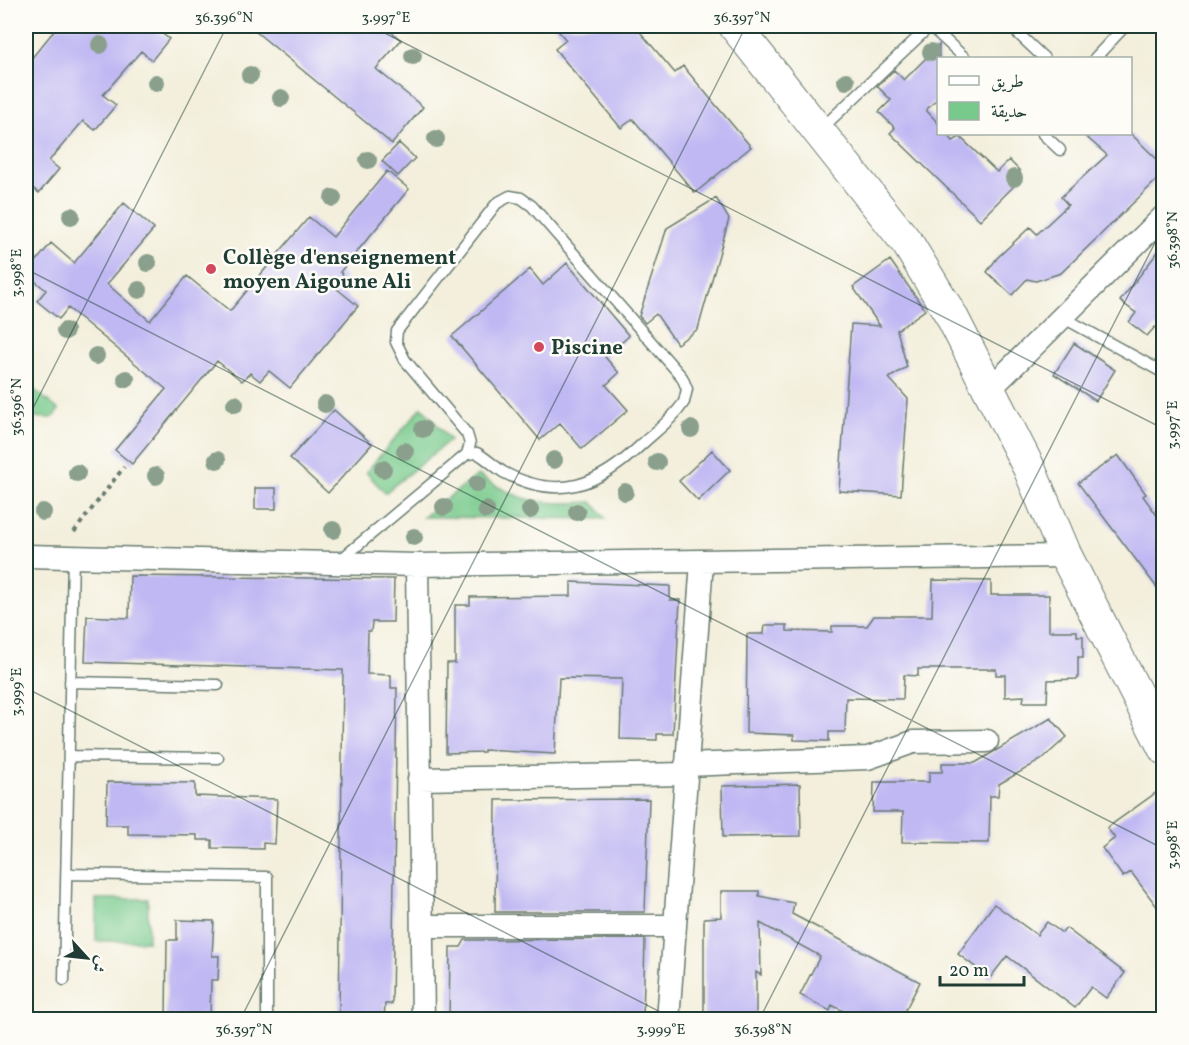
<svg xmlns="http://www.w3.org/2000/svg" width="1189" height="1045" font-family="Vollkorn,Amiri,serif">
  <rect width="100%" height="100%" fill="#fdfcf7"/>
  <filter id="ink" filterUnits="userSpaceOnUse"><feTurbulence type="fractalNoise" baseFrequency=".0167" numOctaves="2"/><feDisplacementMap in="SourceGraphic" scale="12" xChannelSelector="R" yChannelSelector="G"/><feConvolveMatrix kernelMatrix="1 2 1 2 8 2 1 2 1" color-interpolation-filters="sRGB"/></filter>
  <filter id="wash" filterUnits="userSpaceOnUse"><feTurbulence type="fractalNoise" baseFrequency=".008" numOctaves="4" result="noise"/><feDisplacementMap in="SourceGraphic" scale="24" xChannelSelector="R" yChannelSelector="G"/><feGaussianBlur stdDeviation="1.35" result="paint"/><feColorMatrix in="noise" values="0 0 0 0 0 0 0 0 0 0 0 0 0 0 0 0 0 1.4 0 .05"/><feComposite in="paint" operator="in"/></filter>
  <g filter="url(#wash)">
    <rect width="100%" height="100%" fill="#f3efdc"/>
    <!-- green -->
    <path fill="#78ca8c" stroke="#4c8460" stroke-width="1.5" d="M26,383l33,27 -7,8 -26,-1z
      M422,407l28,33 -65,53 -19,-21z
      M478,475c44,28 62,30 114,27l14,17 -183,-2z
      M96,899h52v42h-52z"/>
    <g id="blocks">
      <!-- building -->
      <path fill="#c0b8f3" d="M58,26h94l17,13 -17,21 -11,-9 -38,44 13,10 -21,25 -12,-9 -34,40 10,8 -20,24 -10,-8 -3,4v-124z
        M249,26h135l17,14 -25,29 47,38 -31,37z
        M554,26h81l40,47 8,-7 68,81 -56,46 -62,-74 -12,9 -66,-79 11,-9z
        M939,45v52l-13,13 13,14v10h8l6,7 7,-4 37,35 12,-12 11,11v9l-40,40 -90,-87 5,-5 -16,-16 12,-12 -14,-14 17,-16 10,10z
        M1083,134h48l33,32v7l-103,100 -25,8 -9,-2 -15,16 -25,-23 10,-14 33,-31 7,7 31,-29 -7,-8 46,-42z
        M399,143l16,15 -17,18 -16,-15z
        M387,171l22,18 -69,83 5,5 -9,11 22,18 -68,82 -21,-17 -9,10 -10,-8 -8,8 -25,-20 -85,103 -17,-14 51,-61 -98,-81 -9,11 -22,-18 9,-11 -20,-16 25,-31 23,20 50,-60 30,26 -47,55 43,37 37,-45 43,35 79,-94 24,20z
        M716,198l13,21 -31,110 -21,15 -21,-30 -11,9 -6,-7 28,-88z
        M1164,244v90l-9,-7 -8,9 -18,-14 7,-9 -16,-12z
        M890,260l35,50 -28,20 10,37 -18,11 19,21 -7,96 -62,-4 12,-167 29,2 -27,-39z
        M567,263l62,73 -24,21 14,16 -13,12 22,25 -46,39 -22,-26 -20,17 -88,-104 78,-67 13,16z
        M1074,343l41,27 -19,31 -42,-27z
        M334,410l38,34 -44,49 -38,-35z
        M712,450l18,20 -32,31 -19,-20z
        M1118,455l28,39 -3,2 21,29v72l-86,-114z
        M255,488h21v21h-21z
        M130,576l264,3 -1,43h-21l-1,9h-3l-1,43 24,1v13h6l-5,316h-7l-1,16h-45l4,-350 -258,-8 2,-46 42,2z
        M933,580l58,1v14h58v36h28v5h6v22l-5,-1v22l-30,1 -1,22h-24l1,-6 -19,1v-22h-9v-6h-78v7l-14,-1 -1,24 -57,-1 -1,34h-16v9l-35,-1v-5l-48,-2 1,-99h17l1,-9h22v6l45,1v-6h35l7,-10h58z
        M571,582l99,4v14h10l-7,134h-16v6l-37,-1 2,-60 -63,-1 -4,76 -71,-4v2l-38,1 1,-90h8v-58h15v-8l101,-1z
        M1051,718l16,19 -26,23 -42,24 -1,12h-8l-1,47 -87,-1 1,-30h-30l1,-30h55v-10h13v-9h33z
        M107,782l88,1v13l82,3 -2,45 -12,-1v6l-51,-1v-8h-15v-5l-69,-1v-9h-22z
        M800,784l1,52 -78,1 -1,-51z
        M1164,787v129l-33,-44 -8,5 -21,-29 13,-10 -8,-10z
        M649,799l-4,113h-150l1,-112z
        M721,891h38v5l35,7 -2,11 128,68 -20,38h-40l-28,-15 -2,6 -30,-16 20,-39 -60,-33 1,52 -5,-3v48h-52v-102l17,-1z
        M994,904l43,31 10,-13 15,11 4,-5 59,45 -19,25 -15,-11 -16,21 -68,-52 -17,22 -32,-24z
        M177,920l37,1 -2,35h7l-1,24h-7l-1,38 -44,-1 1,-77h10z
        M645,939l-2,81h-194l1,-73h11l4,-7z"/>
    </g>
  </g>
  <g filter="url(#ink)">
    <use href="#blocks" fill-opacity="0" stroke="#697b6f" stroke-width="1.5"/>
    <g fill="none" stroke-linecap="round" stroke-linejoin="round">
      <!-- service casing -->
      <g stroke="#697b6f" stroke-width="13">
        <path id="service" d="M930,26l35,32
          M1010,26l34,32
          M1095,58l30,-32
          M821,129l109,-103
          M1043,134l17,16
          M1064,318l100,55
          M339,561l128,-107 10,-1c9,5 17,13 26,19 56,30 96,13 138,-27 15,-14 32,-26 43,-43l3,-13 -5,-12 -150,-171 -11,-8 -11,-2 -13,7 -100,128 -1,11 9,18 62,74 3,10 -3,10
          M70,682l148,3
          M69,756l149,2
          M67,874l200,3v143
          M64,980l9,-424"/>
      </g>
      <!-- minor casing -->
      <g stroke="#697b6f" stroke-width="25">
        <path id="minor" d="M989,390l175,-174
          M26,556l391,9 649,-9
          M417,565l6,455
          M686,765l182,-7 45,-16 74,-1
          M419,779l266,-5
          M422,926h253
          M668,1020l34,-458"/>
      </g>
      <!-- secondary casing -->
      <g stroke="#697b6f" stroke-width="34">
        <path id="secondary" d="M735,26l173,218 43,71 78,153 37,88 98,192"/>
      </g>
      <!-- path -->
      <path stroke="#697b6f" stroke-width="4" stroke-dasharray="4.5 4.5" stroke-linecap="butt" d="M74,532l50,-65"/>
      <!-- service -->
      <use href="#service" stroke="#fff" stroke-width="10"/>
      <!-- minor -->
      <use href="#minor" stroke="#fff" stroke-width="22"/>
      <!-- secondary -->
      <use href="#secondary" stroke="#fff" stroke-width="32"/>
    </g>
    <!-- trees -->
    <g fill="#8aa08c">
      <circle cx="100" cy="45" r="9"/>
      <circle cx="931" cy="52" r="9"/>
      <circle cx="413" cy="56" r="9"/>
      <circle cx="250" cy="75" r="9"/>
      <circle cx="846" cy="81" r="9"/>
      <circle cx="156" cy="83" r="9"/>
      <circle cx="281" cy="98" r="9"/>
      <circle cx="436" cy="139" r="9"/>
      <circle cx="368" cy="160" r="9"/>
      <circle cx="1014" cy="178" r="9"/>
      <circle cx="333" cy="198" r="9"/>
      <circle cx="71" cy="216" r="9"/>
      <circle cx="148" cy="263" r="9"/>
      <circle cx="139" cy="290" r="9"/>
      <circle cx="65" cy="331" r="9"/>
      <circle cx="96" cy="356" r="9"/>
      <circle cx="126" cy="379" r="9"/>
      <circle cx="235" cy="404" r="9"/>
      <circle cx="325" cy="404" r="9"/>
      <circle cx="423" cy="429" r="9"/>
      <circle cx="691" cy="429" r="9"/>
      <circle cx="405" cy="451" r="9"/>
      <circle cx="217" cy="460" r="9"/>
      <circle cx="554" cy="460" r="9"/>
      <circle cx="657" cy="462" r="9"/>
      <circle cx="383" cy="469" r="9"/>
      <circle cx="77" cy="473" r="9"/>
      <circle cx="156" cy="476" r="9"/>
      <circle cx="477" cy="484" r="9"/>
      <circle cx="625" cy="492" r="9"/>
      <circle cx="444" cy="507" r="9"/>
      <circle cx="486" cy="510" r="9"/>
      <circle cx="530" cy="510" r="9"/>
      <circle cx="43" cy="512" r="9"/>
      <circle cx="577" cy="512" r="9"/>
      <circle cx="333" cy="530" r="9"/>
      <circle cx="414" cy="537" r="9"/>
    </g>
  </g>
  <!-- ticks -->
  <path fill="none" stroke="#1f3d34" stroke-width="1.5" stroke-opacity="0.45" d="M371,26l793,403M26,269l1138,580M26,422l201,-396M26,688l650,332M240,1020l506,-994M759,1020l405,-795"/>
  <!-- markers -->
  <g fill="#d1495b" stroke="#fdfcf7" stroke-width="2">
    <circle cx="211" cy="269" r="6"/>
    <circle cx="539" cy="347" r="6"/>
  </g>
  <g text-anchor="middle" stroke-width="5" stroke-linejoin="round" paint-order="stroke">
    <!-- poi labels -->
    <g font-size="21" font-weight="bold" fill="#1f3d34" stroke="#fdfcf7" text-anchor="start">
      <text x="223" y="264">Collège d'enseignement<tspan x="223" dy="24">moyen Aigoune Ali</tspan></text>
      <text x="551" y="354">Piscine</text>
    </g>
  </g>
  <!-- margin -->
  <rect width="1189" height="1045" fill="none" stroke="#fdfcf7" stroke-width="66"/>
  <!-- legend -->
  <rect x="937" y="57" width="195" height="78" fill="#fdfcf7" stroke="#a4b0a9" stroke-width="1.5"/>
  <rect x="949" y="76" width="30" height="9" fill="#ffffff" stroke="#a4b0a9" stroke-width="1.5"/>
  <text x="991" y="87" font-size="18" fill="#1f3d34">طريق</text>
  <rect x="949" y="102" width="30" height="18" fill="#78ca8c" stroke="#a4b0a9" stroke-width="1.5"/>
  <text x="991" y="117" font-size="18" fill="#1f3d34">حديقة</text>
  <!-- north arrow -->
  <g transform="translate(87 958) rotate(117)" stroke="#fdfcf7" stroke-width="4.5" paint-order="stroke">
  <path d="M0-4.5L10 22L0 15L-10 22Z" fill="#1f3d34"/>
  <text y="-9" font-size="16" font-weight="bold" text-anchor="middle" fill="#1f3d34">ش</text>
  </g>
  <!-- scale -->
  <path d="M940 976v9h84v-9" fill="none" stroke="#1f3d34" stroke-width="3"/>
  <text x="949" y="976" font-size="18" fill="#1f3d34" stroke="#fdfcf7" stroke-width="4.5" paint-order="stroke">20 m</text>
  <rect x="33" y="33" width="1123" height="979" fill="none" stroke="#1f3d34" stroke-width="2"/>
  <g font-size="15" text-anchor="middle" fill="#1f3d34">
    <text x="224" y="22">36.396°N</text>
    <text x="386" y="22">3.997°E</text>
    <text x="742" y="22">36.397°N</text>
    <text transform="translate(1172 240) rotate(-90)" y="5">36.398°N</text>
    <text transform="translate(16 273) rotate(-90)" y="5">3.998°E</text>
    <text transform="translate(16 407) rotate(-90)" y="5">36.396°N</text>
    <text transform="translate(1172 425) rotate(-90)" y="5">3.997°E</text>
    <text transform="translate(16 692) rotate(-90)" y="5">3.999°E</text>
    <text transform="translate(1172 845) rotate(-90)" y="5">3.998°E</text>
    <text x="244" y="1034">36.397°N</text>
    <text x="661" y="1034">3.999°E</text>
    <text x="763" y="1034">36.398°N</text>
  </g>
</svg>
